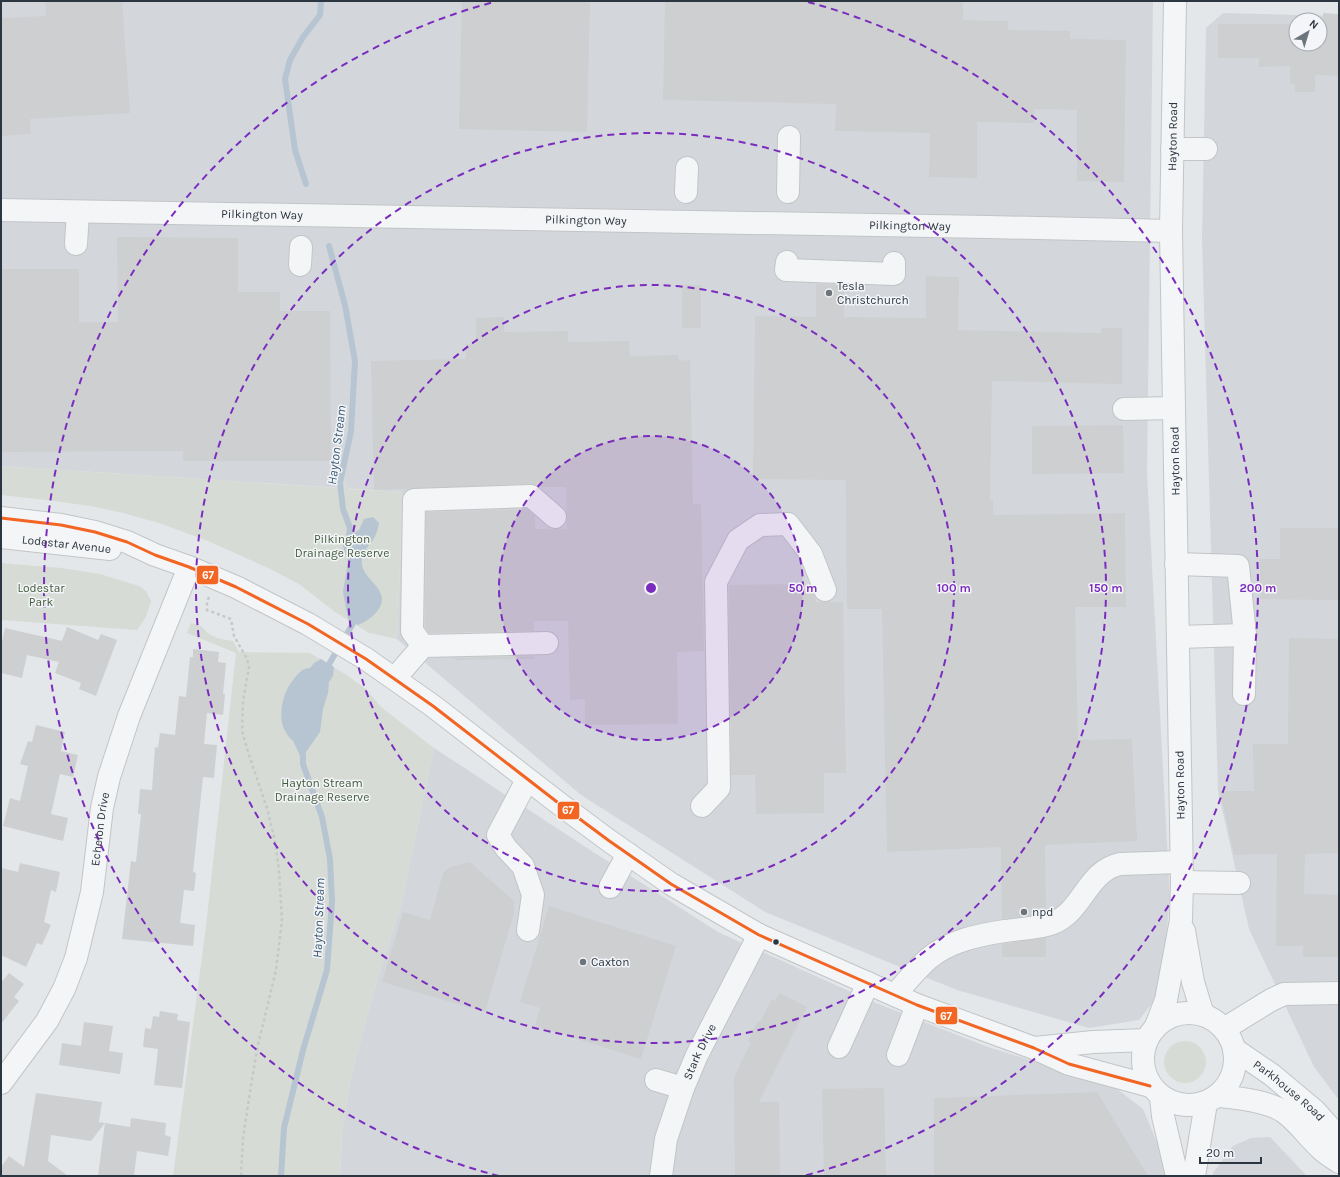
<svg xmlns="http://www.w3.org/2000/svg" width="1340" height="1177" font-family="Karla,sans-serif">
  <rect width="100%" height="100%" fill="#e4e7e9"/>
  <!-- built -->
  <path fill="#d3d7dc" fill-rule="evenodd" d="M1,1h1152l-6,472 23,425 -9,94 -22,28 -50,8 -132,-38 -192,-78 -184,-117 -184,-156 6,-147 -402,-26z
    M1223,13l116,3v1084l-25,-33 -65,-138 -31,-138 -16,-552 4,-211zM1296,20h24v24h-24z
    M434,748l150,98 134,86 153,69 117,46 124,38 31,24 18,43 5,24h-826l2,-40 8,-56 26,-96 25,-79z
    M1270,1137l37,39h-94v-3l20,-27 18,-8z"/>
  <!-- green -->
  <path fill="#d6dcd5" d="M1,466l339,22 2,-15 7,16 54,3 -6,147 -28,-6 -34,-21 -36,-28 -31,-16 -60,-27 -49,-18 -36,-10 -33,-7 -44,-6 -45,-5z
    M1,563l61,5 38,6 39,12 7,5 5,10 -5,16 -9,13 -136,-10z
    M191,623c15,2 11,8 22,13 5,3 14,4 20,5l6,11 71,1 35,21 21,15 15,18 53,41 -33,157 -25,79 -26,96 -8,56 -2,40h-167l33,-250 30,-273 -49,-20z
    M1164 1062a21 21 0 1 1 42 0a21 21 0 1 1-42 0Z"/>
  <!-- water -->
  <path fill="#b6c5d1" d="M373,517l6,6c-1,6 -3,12 -6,17 -4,6 -10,11 -11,19 -4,20 32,30 16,51 -5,7 -13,12 -20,15l-10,-6 -5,-27 5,-30 -6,-19 8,-15 1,4 3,1 5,-3 5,-11z
    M321,659l13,8 -1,9 -4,6 -1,11 -5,16 -3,23 -14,20 -3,12c-3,-8 -6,-16 -10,-23 -3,-3 -6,-6 -8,-10 -8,-15 -2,-39 8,-51 5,-6 9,-12 17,-12l4,-5z"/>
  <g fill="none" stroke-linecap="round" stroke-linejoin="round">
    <!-- stream -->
    <path stroke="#b6c5d1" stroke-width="6" d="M306,184l-11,-34 -10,-71 5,-19 13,-23 17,-22 1,-14
      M329,246l16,59 10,56 -4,70 -11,52 3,26 7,19 -1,7
      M325,671l30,-51v-4
      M281,1176l3,-48 19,-78 24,-80 5,-69 -2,-42 -8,-42 -19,-53v-8"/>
  </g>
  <!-- building -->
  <path fill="#cdcfd1" d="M45,1h77l8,112 -100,6 1,15 -30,2v-118l45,-2z
    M462,1h128l-3,131 -128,-3z
    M665,1h298v19l45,1v9l62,1v8l56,1 -2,142 -47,-1v-71l-43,-1v14l-57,-1v56l-48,-1 1,-44 -95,-2 1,-27 -173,-4z
    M1323,13l16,1v62l-24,-1v17h-20v-8h-5v-18l-31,1v-9h-41v-34h78v20h24v-19h3z
    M117,237l121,1v54h42v19h50l1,150h-148v-10l-182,1v-183h78v53h39z
    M926,276l33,1 -1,53 143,3 1,-5h20v56l-130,-3 -2,119h3v15l132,-2 1,94h-51l3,133 54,-1 5,102 -92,4 1,67 -12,3 -32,4 -1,-72 -114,5 -5,-243h-35l-1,-129 -93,-1 2,-163 61,1v-33l28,1v32l82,1z
    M682,285h19v43h-19z
    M504,317v15l64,-1v11l61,-1 1,15 48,-1 1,6 11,-1 3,144h8l3,147 -27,1 1,72 -93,1v-26l-15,1 -2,-79h-34v10l-105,2 -4,-6 1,-115 100,-3 9,7v13h32l-1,-42h-26l-9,-3 -157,6 -3,-129 95,-2v-15h10v-26z
    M1123,425l1,48 -92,1v-48z
    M1280,528h59v72l-79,-1v-40h20z
    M809,584l6,13 1,5h27l3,171h-22v40l-68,1 -1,-39h-24l-2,-190z
    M67,627l31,13 3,-6 16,6 -21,56 -17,-7 2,-6 -26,-10 4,-11 -32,-7 -5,23 -21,-5v-27l4,-18 57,13z
    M1289,638l50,1v214l-34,1 -1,40 35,1v62h-36v-11h-27l1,-92 -43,1 -14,-64h34l-1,-47h35z
    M193,649l26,3 -1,10 8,1 -3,31h2l-2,21 -16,-2 -3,31 13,1 -3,33 -11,-1 -10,95 3,1 -2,18 -10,-1 -4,33 15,2 -2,21 -71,-7 9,-78 5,1 5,-48h-3l2,-25 12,1 3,-43 3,1 2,-15 15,2 4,-39 7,1 4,-40h3z
    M534,656v3l-77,1 -4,-2z
    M36,725l29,7 -4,19 17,4 -5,22 -13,-3 -9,40 17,4 -5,23 -60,-15 7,-28 10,3 8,-35 -8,-2 8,-23 4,1z
    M470,862l44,39v12l-29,99 -103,-30 21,-70 27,8 13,-47 7,-6z
    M20,863l40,9 -4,20 -5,-2 -7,32 7,3 -9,20 -5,-2 -11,24 -25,-12v-87l17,4z
    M549,906l127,40 -35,113 -106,-33 5,-18 -20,-6z
    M1046,938v19h-44v-13z
    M9,973l15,11 -10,13 5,4 -18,23v-41z
    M779,993l28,14 -48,95h20l1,74h-45l-1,-99 17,-35 -3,-1 10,-20 2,1 12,-23 3,2z
    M160,1011l18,3 -1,6 13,2 -8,66 -28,-3 4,-36 -15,-2 2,-19 6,1 2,-13 6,1z
    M84,1022l29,4 -4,25 14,2 -3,21 -61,-9 3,-22 19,3z
    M884,1088l2,88h-62l-2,-87z
    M1097,1092l51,84h-214v-78z
    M36,1093l66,9 -3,20 6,1 -14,18 -40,-6 -3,26 20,15h-67v-9l8,-11 15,11z
    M131,1118l35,5 -1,12 6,2 -3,19 -31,-5 -3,25h-36l7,-53 25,4z"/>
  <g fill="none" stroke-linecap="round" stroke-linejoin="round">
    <!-- minor casing -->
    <g stroke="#c2c5c7" stroke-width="24">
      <g id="minor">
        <path d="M1172,149h34"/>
        <path d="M686,192l1,-24"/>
        <path d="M788,192l1,-55"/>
        <path id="s1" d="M1,210l987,17 183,4"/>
        <path d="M76,244l2,-32"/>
        <path d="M787,262l-1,8 108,4v-11"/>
        <path d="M300,265l1,-18"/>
        <path d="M1124,409l50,-1"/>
        <path d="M1,518l60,7 34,7 32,10 28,13 34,12 47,20 72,37 58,35 67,47 128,99 47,35 63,44 88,51 158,70 117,43 35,16 81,22"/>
        <path id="s2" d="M1,537l109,12"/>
        <path d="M1176,564l62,2 7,69 -1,59"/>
        <path d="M1178,637l67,-2"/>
        <path d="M423,646l-11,-15 2,-131 117,-4 24,21"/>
        <path d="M395,678l28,-32 124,-3"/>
        <path d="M527,780l-29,55 8,13 17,18 10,29 -5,35"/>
        <path d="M702,806l17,-18 -3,-206 22,-42 22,-15 28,-1 23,30 14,36"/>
        <path d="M1182,882l57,1"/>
        <path d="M610,887l18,-33"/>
        <path d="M1184,931l9,51 10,33"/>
        <path d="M895,995c10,-12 21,-25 33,-36 21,-18 50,-24 77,-28 12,-2 37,-3 48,-8 30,-12 34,-52 67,-59l61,-2"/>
        <circle cx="1189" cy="1059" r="46"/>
        <path id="s3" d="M1156,1026l10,-26 15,-80 1,-38 -11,-651 4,-230"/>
        <path d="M1224,1029l47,-29 13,-6 55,-1"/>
        <path d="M839,1047l29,-64"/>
        <path d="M1035,1048l58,-6 54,-2"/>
        <path id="s4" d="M1234,1049l38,26 43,36 24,27"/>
        <path d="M898,1055l19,-50"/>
        <path d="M656,1080l27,8"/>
        <path id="s5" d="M1,1083l46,-62 17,-32 12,-31 16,-66 10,-84 7,-31 20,-61 60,-149"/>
        <path d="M1218,1096c19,2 50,5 66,16 14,10 24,25 37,37 5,5 12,9 18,13"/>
        <path d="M1161,1097l2,19 14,60"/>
        <path id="s6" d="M661,1176l5,-37 17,-51 14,-33 62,-120"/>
        <path d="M1194,1176l12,-73"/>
      </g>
    </g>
    <!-- path -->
    <path stroke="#c5c7c9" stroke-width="2.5" stroke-dasharray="3 3" stroke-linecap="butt" d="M209,597l-2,5v8l24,9 3,17 13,23 2,8 -6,34 -1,30 7,24 18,53 8,33 4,29 3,50 -6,50 -18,75 -6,34 -9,59 -2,38"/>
    <!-- minor -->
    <use href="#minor" stroke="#f4f5f6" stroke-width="22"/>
    <!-- bus-1 casing -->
    <g stroke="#f3f5f8" stroke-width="6">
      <path id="bus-1" d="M1,518l60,7 34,7 32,10 28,13 34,12 47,20 72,37 58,35 67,47 128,99 47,35 63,44 88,51 158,70 117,43 35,16 81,22"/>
    </g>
    <!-- bus-1 -->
    <use href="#bus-1" stroke="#f26522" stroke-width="3"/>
  </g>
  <!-- distance rings -->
  <circle cx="651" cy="588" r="152" fill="#7b2cbf" fill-opacity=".12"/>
  <g fill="none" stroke="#7b2cbf" stroke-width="2" stroke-dasharray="7 5">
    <circle cx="651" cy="588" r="152"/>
    <circle cx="651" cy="588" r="303"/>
    <circle cx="651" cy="588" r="455"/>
    <path d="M499 1176A607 607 0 0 1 494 2M808 2A607 607 0 0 1 803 1176"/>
  </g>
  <!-- markers -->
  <g fill="#6c747c" stroke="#f3f5f8" stroke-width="1.5">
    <circle cx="829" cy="293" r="4"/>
    <circle cx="1024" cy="912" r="4"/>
    <circle cx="583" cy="962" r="4"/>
  </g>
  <circle fill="#2c3641" stroke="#f3f5f8" stroke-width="1.5" cx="776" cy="942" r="3.5"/>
  <g text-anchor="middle" stroke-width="3" stroke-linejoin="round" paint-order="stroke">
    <!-- street labels -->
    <g font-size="12" fill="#2c3641" stroke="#f3f5f8">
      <text dy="4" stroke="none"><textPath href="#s3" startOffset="893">Hayton Road</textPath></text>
      <text dy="4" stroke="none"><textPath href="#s1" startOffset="261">Pilkington Way</textPath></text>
      <text dy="4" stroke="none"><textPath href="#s1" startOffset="585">Pilkington Way</textPath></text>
      <text dy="4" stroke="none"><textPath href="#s1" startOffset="909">Pilkington Way</textPath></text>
      <text transform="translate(1175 461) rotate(-91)" y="4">Hayton Road</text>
      <text dy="4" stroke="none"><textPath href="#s2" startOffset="66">Lodestar Avenue</textPath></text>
      <text transform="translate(1180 785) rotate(-91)" y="4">Hayton Road</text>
      <text dy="4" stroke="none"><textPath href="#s5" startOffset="278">Echelon Drive</textPath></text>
      <text dy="4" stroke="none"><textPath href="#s6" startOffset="131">Stark Drive</textPath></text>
      <text dy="4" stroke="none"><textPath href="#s4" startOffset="69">Parkhouse Road</textPath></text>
    </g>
    <!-- poi labels -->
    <g font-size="12" fill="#2c3641" stroke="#f3f5f8" text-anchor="start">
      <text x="837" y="290">Tesla<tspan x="837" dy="14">Christchurch</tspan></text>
      <text x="1032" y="916">npd</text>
      <text x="591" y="966">Caxton</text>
    </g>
    <!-- park labels -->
    <g font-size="12" fill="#435c3b" stroke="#f3f5f8">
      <text x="342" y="543">Pilkington<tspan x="342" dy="14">Drainage Reserve</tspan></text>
      <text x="41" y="592">Lodestar<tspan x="41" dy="14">Park</tspan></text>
      <text x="322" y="787">Hayton Stream<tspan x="322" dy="14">Drainage Reserve</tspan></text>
    </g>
    <!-- water labels -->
    <g font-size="13" font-style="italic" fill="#395772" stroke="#f3f5f8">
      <text transform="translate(336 445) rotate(-83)" y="5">Hayton Stream</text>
      <text transform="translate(318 918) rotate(-88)" y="5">Hayton Stream</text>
    </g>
  </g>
  <circle cx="651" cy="588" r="6" fill="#7b2cbf" stroke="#f3f5f8" stroke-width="2"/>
  <g font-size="12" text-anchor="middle" font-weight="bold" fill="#7b2cbf" stroke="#f3f5f8" stroke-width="3" stroke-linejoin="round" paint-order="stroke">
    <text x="803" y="592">50 m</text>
    <text x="954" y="592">100 m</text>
    <text x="1106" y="592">150 m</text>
    <text x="1258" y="592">200 m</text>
  </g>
  <g stroke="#f3f5f8" stroke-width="1.5">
    <rect x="196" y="565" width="23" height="20" rx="4" fill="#f26522"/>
    <rect x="557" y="801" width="23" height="19" rx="4" fill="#f26522"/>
    <rect x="935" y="1006" width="23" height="19" rx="4" fill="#f26522"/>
  </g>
  <g font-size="11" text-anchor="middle" font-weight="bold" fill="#fff">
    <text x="208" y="579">67</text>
    <text x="568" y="814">67</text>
    <text x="946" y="1020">67</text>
  </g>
  <!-- border -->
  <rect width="1340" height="1177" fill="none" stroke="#2c3641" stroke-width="4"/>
  <!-- north arrow -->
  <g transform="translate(1308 32) rotate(38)"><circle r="19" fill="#f3f5f8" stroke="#a3a9af"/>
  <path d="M0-3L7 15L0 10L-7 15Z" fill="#6c747c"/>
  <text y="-6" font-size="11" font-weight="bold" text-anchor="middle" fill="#2c3641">N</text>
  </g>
  <!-- scale -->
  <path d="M1200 1157v6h61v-6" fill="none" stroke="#2c3641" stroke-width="2"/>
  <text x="1206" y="1157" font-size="12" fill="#2c3641" stroke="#f3f5f8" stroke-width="3" paint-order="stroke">20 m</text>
</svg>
